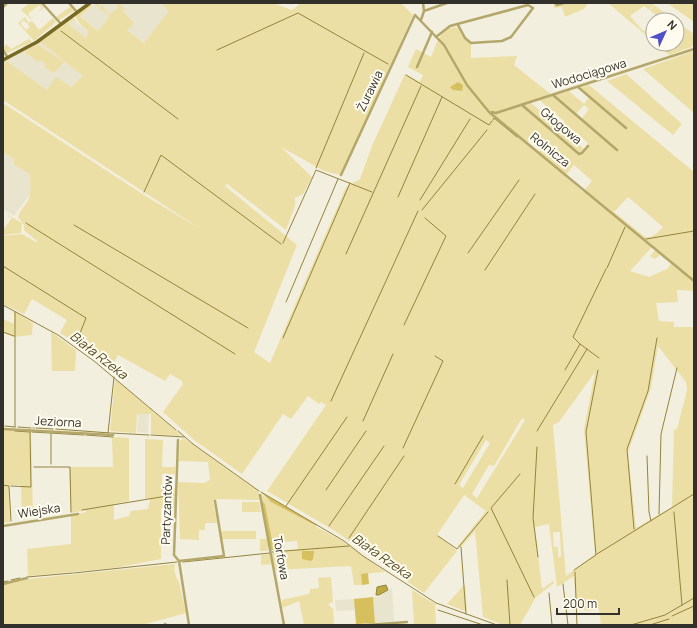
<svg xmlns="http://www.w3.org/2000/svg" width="697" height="628" font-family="Manrope,sans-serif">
  <rect width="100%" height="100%" fill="#f2efdf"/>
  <!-- built -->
  <path fill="#e9e4cd" d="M96,3h69l7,7 -28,33 -37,-30 2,4 -11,14 -18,-16z
    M73,20l16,12 -3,6 -18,-14z
    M40,42l43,34 -4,5 -9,6 -23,3 -42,-30z
    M3,152l40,25 -29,39 -11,-7z
    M138,414h11l-1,19 -11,-1z
    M392,588l2,33 -19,2 -2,-26h6z
    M354,599l1,11 -19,1 -1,-11z"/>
  <!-- green -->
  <path fill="#ebdfa6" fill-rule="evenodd" d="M29,3h11l4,5 -7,5 5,-5 -3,-3 -11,9 3,4 5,-4 -5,5 -10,-9z
    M93,3h4l3,4 2,-2 7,10 9,-7 -1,-5h3l5,6 -2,2 11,12 -7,7 17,13 25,-32 -8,-8h112l19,7 9,-7h100l12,12 -72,160 -17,-4 -43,-24 31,30 -9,17 -8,4v8l-9,24 -59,-46 -2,2 72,59 -43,107 16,11 76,-176 14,-8 12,-33 33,-72 15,8 3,-7 -15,-8 8,-18 15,8c5,-11 10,-33 27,-29l13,16v14l46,-2 -3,9 39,31 16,-5 15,13 6,-8 -10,-8 9,-3 105,87v119l-17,-1 1,12 -22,1 3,18 15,1v5h20v298h-93l-2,-16 -13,2 -4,-4h-6l-2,-31 -17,11 -8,-63 -14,3 7,62 11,-8 1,2 -18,14 -16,28h-17l-20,-8 -8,-86 -14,16h-4l29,-36 -22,-16 -27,40 20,16 -33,42 -89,-62 -68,-40 59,-86 -5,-3 -2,2 -11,-8 -17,23 -8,-5 -41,60 -48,-34 -31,-28 20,-28 -1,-3 -12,-7 -5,7 -47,-26 -7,13 -24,-19 -27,-16 7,-13 -35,-21 -8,15 -21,-10v-68l19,-2 14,8 1,-1 -13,-11v-5l-6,-8c2,-7 7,-11 10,-17 4,-7 2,-20 2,-26l-15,-9h-1v-6l-11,-7v-49l141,92 58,35 -199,-130v-39l2,-1 42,30 9,-13 15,10 12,-11 -43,-34 33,-24 5,5 -5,-3 -5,4 18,14 3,-6 -9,-8 -5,-8 14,-11 5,2 -2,-1 -12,10 18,15 11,-14 -3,-4zM538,99l26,22 -5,6 -29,-25zM584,105l5,4 -8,11 -6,-5zM576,132l12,11 -4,6 -12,-11zM536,134l10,9 -8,9 -11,-9zM574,165l18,16 -9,11 -18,-16zM628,197l35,30c-6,6 -9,11 -18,10l-31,-25zM652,247l3,3 -5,6 5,3 5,-4 11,9 -4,5 -18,8 -19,-6zM658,346l28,36 1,8 -10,39 -3,1 -2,77 -36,21 -8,-76 23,-64zM595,372l-11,57 11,125 -29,22 -13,-151 6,-3zM522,418l3,2 -48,78 -5,-4 17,-29 5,1zM486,440l4,3 -27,45 -4,-3zM553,532h7l1,25h-3v-10h-4z
    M554,3h34l-4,6 -19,8 -3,-10 -8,1z
    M608,3l46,1 -5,6 -5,-4 -14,10 13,15 10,-5v15z
    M667,3h27v19z
    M654,5l20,15h-13l-11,-10z
    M71,6l3,5 -15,9 -3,-3z
    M25,17l3,5 -2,1 -2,-3 -4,3 6,7 4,-3 -3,-4 5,-2 7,9 14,-12 3,4 -22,19 -16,-18z
    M677,22l17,12v12l-25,9 -13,-11h21z
    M28,37l4,5 -25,11 -4,-4 3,-5 5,5 18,-10z
    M37,44l27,18 -10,11 -10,-6 2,-3 -4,-3 -4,1 -7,-6 -5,-2v-3z
    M694,51v62l-51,-44z
    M626,74l56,50 -9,11 -66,-54z
    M3,212l19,11 -1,10 -18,2v-5l8,-11v-2h-3l1,-1z
    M14,311l19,12 -1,12 -18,2 -11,-4v-14l11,5z
    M51,332l25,18 -1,21h-23z
    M115,379l66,56 -1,1 -29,-2v-20h-14l-1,19 -26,-2z
    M3,430l28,1 2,86 -11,3 -1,-35h-11l-1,1 1,36 -7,1z
    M112,437l17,1v63l-15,3v16l15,-4 2,-5 17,-2 2,-10h-5v-60l18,1 -1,27h13v7h-13v13l13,1v20h-14v51l-47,9 -86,8 -1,-27 44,-5v-28l15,-4v-2l-15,3 -2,-46h44z
    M184,438l74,53 2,9 -42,-1 -5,2 4,22h-12v7h-6v10l-19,-1 -2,-57 26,1 6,-3 -2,-18 -29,-1 1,-20z
    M261,494l10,8 73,40 41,30 -24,2 1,11h-8l-3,-19 -76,4 -3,-17 2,-2 24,-2 -1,-8 -13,1v7l-10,1z
    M242,502h17l2,10h-19z
    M223,531h33v8h-34l-1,-7z
    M260,539h8v12h-8z
    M270,554l1,10 -10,1v-10z
    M175,564c-2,7 1,13 4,18l7,31 -44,12h-139v-40l25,-6z
    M331,577l2,25 -5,2 5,5 1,16h-30l-5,-24 -17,7v-8l26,-6 2,-1v-4l9,-1 -1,-10z
    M465,584l2,28 -20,-8z
    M412,590l23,14 1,21h-47l25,-1z"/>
  <!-- forest -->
  <path fill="#d6c05d" d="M458,82l5,3 -1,6 -9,-1 -3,-3z
    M261,492l56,33 -1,1 -45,-24z
    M262,500l3,5 9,45h-3z
    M302,551h12l-1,8 -2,2 -9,-2z
    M368,573l1,11 -7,1 -1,-11z
    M373,597l2,26 -19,1 -2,-25z"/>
  <!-- water -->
  <path fill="#bda843" stroke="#93843c" d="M386,585l2,5 -9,5h-3l1,-8z"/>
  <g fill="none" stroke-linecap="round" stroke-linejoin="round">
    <!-- stream -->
    <path stroke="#93843c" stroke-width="1" d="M61,31l117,88
      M217,50l81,-37 90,51
      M406,75l83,50 3,-4
      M493,120l1,-2 23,19
      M316,168l48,-115
      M144,192l17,-37 120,89
      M398,197l44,-100
      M420,200l50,-81
      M422,210l65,-80
      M26,223l209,131
      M74,225l174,103
      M646,239l48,-8
      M283,243l33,-73 56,22
      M468,253l51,-73
      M346,254l75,-168
      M3,266l83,52 -9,23
      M607,268l18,-41
      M485,270l50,-76
      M286,302l52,-123
      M3,305l55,30 36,26 82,69
      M15,312v115
      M404,325l42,-89 -21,-18
      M3,332l11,4
      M283,338l67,-155
      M580,344l-7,-7 33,-68
      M565,370l15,-26 19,14
      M331,401l87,-190
      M363,421l30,-67
      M5,426l10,1
      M18,427l13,1
      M33,428h1
      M36,428l17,1
      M56,429l54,4
      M15,431l15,1
      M178,431l15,13 66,47
      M537,431l50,-82
      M32,432l52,3
      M108,433l6,-56
      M111,433l38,2
      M86,435l27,2
      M151,435l33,2
      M537,447l-4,71 5,39
      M403,448l40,-87 -8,-5
      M647,456l2,56 2,9
      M51,464v-30
      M34,467h36l1,45
      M520,474l-29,34 43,89
      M455,484l28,-48
      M3,485l6,1 2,35
      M11,486l20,1 -1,-55
      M326,490l40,-59
      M261,492l83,49 19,15 73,47 61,22
      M286,506l61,-89
      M82,510l91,-15
      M674,512l8,93
      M659,514l2,-80 16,-66
      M329,526l55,-80
      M634,529l-7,-80 21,-58 9,-53
      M438,536l19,13 31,-37
      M349,538l55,-82
      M461,547l5,67
      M272,552l77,-6
      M597,554l97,-60
      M183,562l87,-9
      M574,570l22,-15 -10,-123 12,-62
      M575,572l2,53
      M74,573l103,-11
      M27,577l46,-4
      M11,580l9,-2
      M507,580l3,45
      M3,582l5,-1
      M563,584l5,41
      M549,593l3,32
      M438,610l45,15
      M672,616l22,-10
      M631,625l34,-10 29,-17
      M650,625l19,-6"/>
    <!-- minor -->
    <path stroke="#b4a76a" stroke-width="2.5" d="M42,3l19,21
      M69,3l8,9
      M555,3l2,2 7,-2
      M3,7l4,-4
      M424,11l23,-8
      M421,20l3,-9 -1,-8
      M436,37l14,-11 78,-21 5,3 -22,29 -9,4 -31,2 -6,-5 -7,-13
      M3,50l5,8
      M417,67l15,-35
      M578,87l48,41
      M553,95l64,55
      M522,105l57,49 3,-1 6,-7
      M492,112l4,1 198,-64
      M341,175l74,-160 29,30 23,40 22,27 205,169
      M3,429l110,6
      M178,440l-4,115 5,6 10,64
      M260,495l24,130
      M3,526l75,-12
      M179,561l45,-5 -9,-55
      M3,584l24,-6
      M165,624l1,1
      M367,625l40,-3"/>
    <!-- major -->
    <path stroke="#796a21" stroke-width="3.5" d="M3,60l34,-18 53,-39"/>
  </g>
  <g text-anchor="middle" stroke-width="4" stroke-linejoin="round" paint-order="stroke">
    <!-- street labels -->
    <g font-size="12" fill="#31302a" stroke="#fffcef">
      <text transform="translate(589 74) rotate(-17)" y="4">Wodociągowa</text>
      <text transform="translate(370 91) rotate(-64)" y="4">Żurawia</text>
      <text transform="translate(561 126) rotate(40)" y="4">Głogowa</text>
      <text transform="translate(550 150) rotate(39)" y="4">Rolnicza</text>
      <text transform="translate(58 422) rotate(3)" y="4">Jeziorna</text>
      <text transform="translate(167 510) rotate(-88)" y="4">Partyzantów</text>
      <text transform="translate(39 511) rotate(-9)" y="4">Wiejska</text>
      <text transform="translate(281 558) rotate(80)" y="4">Torfowa</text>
    </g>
    <!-- water labels -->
    <g font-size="13" font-style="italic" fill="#554c23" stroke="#fffcef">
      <text transform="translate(99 355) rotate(38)" y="5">Biała Rzeka</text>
      <text transform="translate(382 556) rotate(35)" y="5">Biała Rzeka</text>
    </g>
  </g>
  <!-- border -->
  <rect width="697" height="628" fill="none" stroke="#31302a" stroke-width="8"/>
  <!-- north arrow -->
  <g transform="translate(665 32) rotate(46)"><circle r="19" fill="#fffcef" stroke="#adaaa0"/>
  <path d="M0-3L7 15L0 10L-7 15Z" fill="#5051c7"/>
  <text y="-6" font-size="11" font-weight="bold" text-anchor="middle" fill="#31302a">N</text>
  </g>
  <!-- scale -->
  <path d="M557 608v6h62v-6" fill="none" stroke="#31302a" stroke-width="2"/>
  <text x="563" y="608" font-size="12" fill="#31302a" stroke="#fffcef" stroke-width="3" paint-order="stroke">200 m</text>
</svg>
